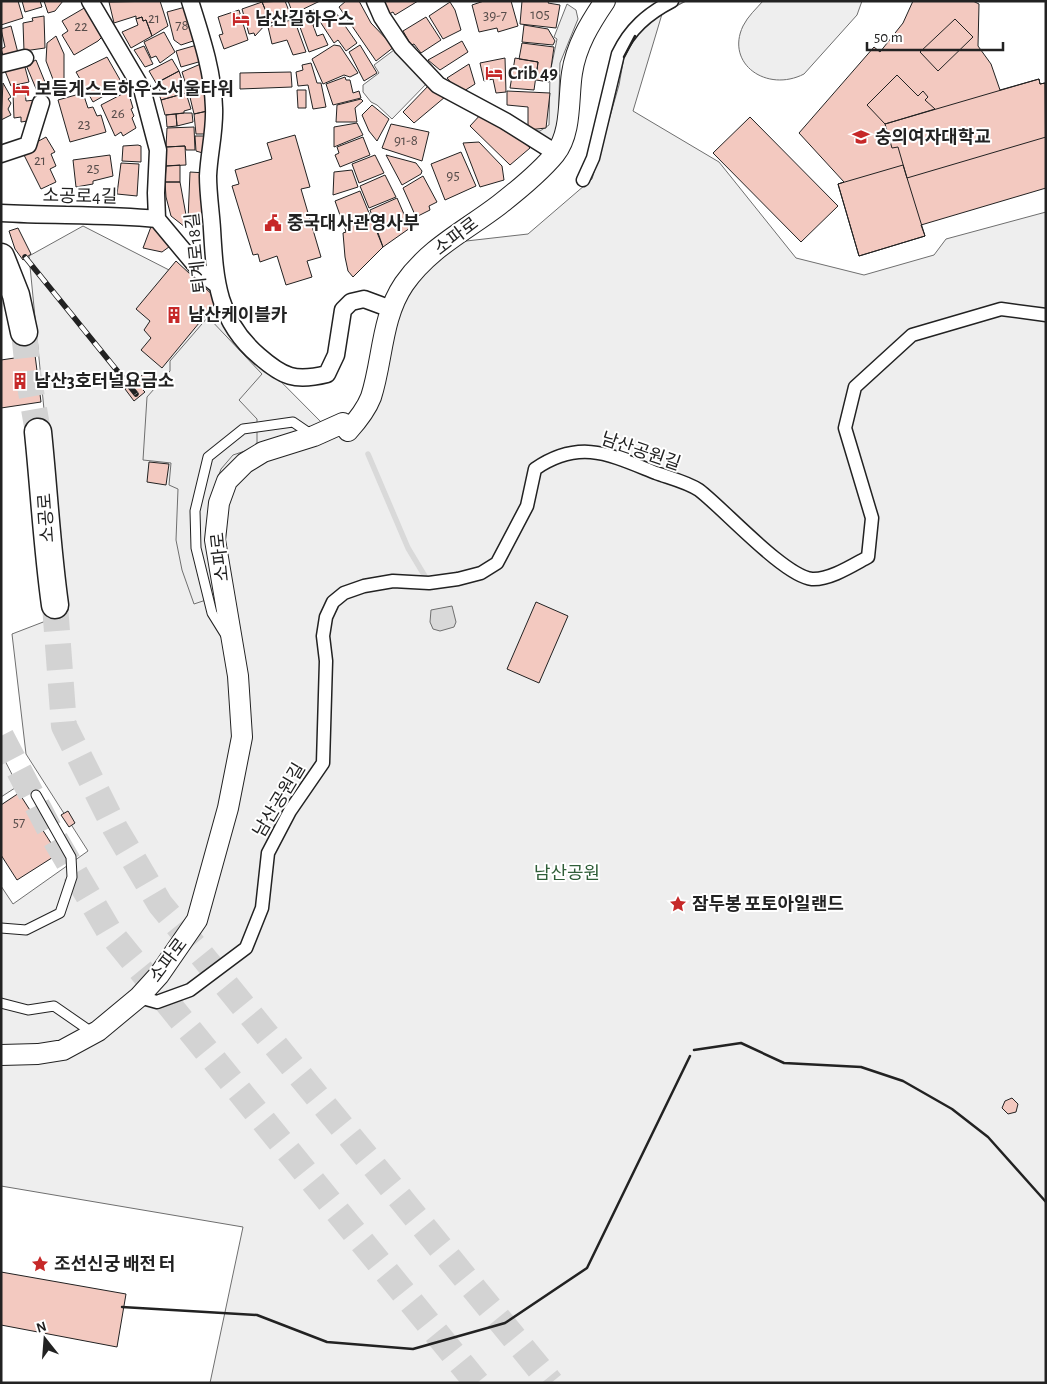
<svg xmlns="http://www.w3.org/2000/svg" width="1047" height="1384" font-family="'Alegreya Sans','Noto Sans KR',sans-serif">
  <rect width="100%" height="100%" fill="#fff"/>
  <!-- green -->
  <path fill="#eee" stroke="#6f6f6f" d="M686,1l-24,13 -29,97 86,51 77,96 68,17 70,-20 12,-16 100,-27v1171h-836l33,-156 -242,-41v-300l12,18 75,-53 -62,-97 -14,-120 52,-20 -35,-358 54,-30 88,45 157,158 31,-11 29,-99 52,-75 88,-10 64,-55 27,-94 5,-28 12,-24 18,-18z
    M763,1h99l-5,14 -53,59c-37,19 -79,-10 -61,-48 5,-10 13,-17 20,-25z
    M1,753l17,33 -17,11z"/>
  <!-- parking -->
  <path fill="#ededed" stroke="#6f6f6f" d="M567,4l9,6 2,9 -18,44 -2,68 -7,11 -24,-11h13l9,-6 1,-52 7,-34 -3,-2z
    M398,47l32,33 -38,39 -15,-14 -6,-3 -8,-10v-7l16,-12 -5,-8z
    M208,317l54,57 -23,26 18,19v28l-24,8 -12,14 -9,25 -6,35 9,68 -21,7 -12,-34 -6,-30 2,-51 -9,-4 2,-22 -28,-3 4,-63 23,-26v-10z"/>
  <!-- water -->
  <path fill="#d9d9d9" stroke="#6f6f6f" d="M452,606l4,16 -2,5 -14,4 -7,-2 -3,-7 1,-12z"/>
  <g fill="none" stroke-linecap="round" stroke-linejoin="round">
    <!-- stream -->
    <path stroke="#d9d9d9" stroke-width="5.5" d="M368,454l40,94 21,35"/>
  </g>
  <!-- building -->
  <path fill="#f3c9c0" stroke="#222" d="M1,1h17l5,17 -22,7z
    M22,1h18l2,6 -17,5z
    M44,1h19l-8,10 -7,2z
    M160,1l8,25 -16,10 -6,-16 -3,1 -1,-4 -6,2v-3l-22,7 -5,-21z
    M285,1l6,15 -20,7 -9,-21z
    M288,1h32l-27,13z
    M346,1h13l12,22 23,24 -18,14 -37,-54z
    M379,1h39l-23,14 -2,-3 -6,3z
    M484,1h27l7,25 -20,6 -1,-4 -18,4 -7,-27z
    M522,1h27l-1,2 12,2 -4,23 -36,-4z
    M913,1h60l6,3 -1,42 13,18 9,26 39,-11 1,5 5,-1 1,105 -125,37 4,11 -66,20 -21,-72 6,-2 -45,-49 75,-86 6,5 23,-29z
    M262,2l9,21 -5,1 -11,12 -1,-3 -5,1 -7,-25z
    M450,2l5,8 6,20 -18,9 -14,-23z
    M189,6l10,33 -18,6 -7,-5 -7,-28z
    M86,7l16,30 -4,4 -24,14 -12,-20 6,-4 -6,-10z
    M239,10l9,30 -24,9 -5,-14 4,-1 -5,-17z
    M314,10l5,13 -6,2 4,11 6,-2 5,11 -19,7 -13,-36z
    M334,10l23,33 -11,8 -8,-11 -4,3 -15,-23z
    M44,16l1,32 -21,3 -1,-28 10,-2 -1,-3z
    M142,17l1,4 3,-1 6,16 -21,12 -9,-16 16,-7 -2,-6z
    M426,17l15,23 -20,13 -7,-9 -3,1 -8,-14z
    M294,19l12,33 -13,3 -6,-15 -15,4 -4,-17z
    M955,19l18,18 -35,34 -18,-19z
    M524,25l24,4 7,12 -2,4 -31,-3z
    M11,26l7,27 -14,5 -3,-9 4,-2 -4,-18z
    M164,32l11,20 -15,11 -4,-7 -5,2 -7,-16z
    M56,36l8,18v25l-10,3 -8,-21 1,-18z
    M462,41l6,11 -28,18 -12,-10z
    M522,43l32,4 -5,35 -13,-2 2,-18 -19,-3z
    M197,45l5,16 -21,6 -5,-16z
    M334,45l6,1 18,27 -8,4 -6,-2 -21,9 -11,-25z
    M360,45l17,28 -13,8 -15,-29z
    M144,46l9,18 -8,3 -11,-17z
    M107,57l16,28 -30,17 -17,-30z
    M505,58l1,34 -10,1 -3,-14 -9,2 -4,-18z
    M515,58l23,4 -4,28 -24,-2z
    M172,59l7,12 -23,12 -7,-12z
    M23,60l6,22 -18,4 -8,-20z
    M36,60l11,27 -10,4 -11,-26z
    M203,63l7,19 -22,9 -6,-19z
    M311,63l6,20h4l5,24 -13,2 -5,-24 -10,1 -2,-14 7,-2 -1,-5z
    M469,64l6,20 -11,7 -6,-5 -3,1 -8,-9z
    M179,71l5,15 -23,8 -4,-11z
    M291,72l1,15 -52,2v-16z
    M897,75l21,21 5,-5 5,6 -3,3 10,9 -50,15 -18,-19z
    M345,77l1,3h4l3,13 6,-2 2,7 -28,7 -7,-21z
    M1039,79l1,5 5,-1 1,4v50l-139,41 -9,-31 -6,1 -7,-24z
    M3,83l8,14 -3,2 3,4 -3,6 3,6 -10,5z
    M431,83l14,14 -31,26 -11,-11z
    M184,86l2,7 -25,7 -2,-6z
    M209,86l3,24 -18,4 -5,-21z
    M297,90h9v18h-8z
    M25,91l1,10 9,-1 -1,20 -13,2v-5l-7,1 -1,-24z
    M128,91l5,17 -2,1 3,7 -2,2 4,10 -13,8 -2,-4 -6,4 -14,-31z
    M507,91l43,2 -4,35 -18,2v-23l-21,-2z
    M83,93l5,15 5,-1 4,9 4,-1 5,17 -36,10 -12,-42z
    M186,93l5,16 -7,2v2l-19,2 -4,-15z
    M361,99l2,2 -8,7 2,14h-21l1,-17z
    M372,105l17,14 -12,22 -8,-10 -7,-16z
    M212,110l-4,24h-12l-2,-20z
    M184,113h8l1,9 -16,4 -1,-12z
    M482,113l25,19 3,-3 20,19 -20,17 -40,-39z
    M176,114l1,12 -10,1 -1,-12z
    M750,117l88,89 -37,36 -88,-89z
    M357,123l6,12 -29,12v-20z
    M391,124l38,8 -7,29 -40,-13z
    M194,127l1,23h-9l-1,-4 -19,1 1,-19z
    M295,135l15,52 -9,2 20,68 -14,4 5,16 -26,8 -9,-29 -17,6 -2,-8 -5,1 -21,-69 7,-2 -4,-14 37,-11 -5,-16z
    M195,136h13l-2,18 -10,-3z
    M46,137l9,15 -4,2 5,12 -6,3 6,13 -15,7 -18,-36 14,-7 -2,-3z
    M363,137l7,18 -30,12 -5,-12 4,-2 -2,-6z
    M479,142l23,24 2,14 -24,7 -17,-44z
    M138,145l3,1v16l-19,-1 1,-15z
    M185,146l1,19 -20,1v-19z
    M461,152l15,34 -31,14 -14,-36z
    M110,155l3,21 -20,5v3l-17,3 -3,-27z
    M375,155l9,18 -25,10 -7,-19z
    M386,155l30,8 6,8 -1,3 -19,11z
    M121,163l18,1 -2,32 -20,-2z
    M180,165v17h-15l1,-16z
    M903,165l22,71 -66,20 -21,-72z
    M352,170l6,17 -25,8 1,-23z
    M190,172l16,1 -2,47h-16z
    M385,175l11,22 -27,11 -9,-22z
    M423,176l14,26 -8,4 1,4 -14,7 -13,-29z
    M165,182h15l8,44 -3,1 -14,-11 -5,-19z
    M360,191l23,56 -30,30 -5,-6 -3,-14 -2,-24 3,-1 -11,-31z
    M397,198l13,30 -27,19 -13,-37z
    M152,224l21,20 -11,8 -19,-4z
    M18,228l13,26 -8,6 -8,-11 -6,-18z
    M176,261l42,39 -56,68 -21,-18 10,-12 -7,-8 6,-9 -14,-12z
    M35,355l6,47 -40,6v-48z
    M145,373l11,7 -13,10 2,2 -11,9 -9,-12z
    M149,462l20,2 -3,21 -19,-3z
    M536,602l32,14 -29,67 -32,-14z
    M19,793l39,61 -41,26 -16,-25v-50z
    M68,811l7,12 -6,4 -8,-12z
    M1012,1098l6,6 -2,8 -8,2 -6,-6 3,-7z
    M1,1272l125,22 -9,53 -116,-22z"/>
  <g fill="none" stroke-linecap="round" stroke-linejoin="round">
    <!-- primary-tunnel -->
    <path stroke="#d3d3d3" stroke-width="26" stroke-dasharray="26 13" stroke-linecap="butt" d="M24,332l5,48 9,52
      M55,605l9,121 51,102 45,76 391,479
      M1,736l51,98 57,97 368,452"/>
    <!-- service casing -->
    <g stroke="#222" stroke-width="11">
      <path id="service" d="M225,634l-13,-21 -16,-65 -1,-37 13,-54 35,-28 50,-7 19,13
        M1,928l25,2 34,-17 12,-36 -1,-20 -35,-62
        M1,1003l27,7 26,-4 39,27"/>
    </g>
    <!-- pedestrian casing -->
    <g stroke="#222" stroke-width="15">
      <path id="pedestrian" d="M583,180l10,-22 25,-104c12,-25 29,-40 54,-53
        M139,997l18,5 33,-12 56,-42 16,-40 6,-55 22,-42 33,-48 3,-102 -3,-25 3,-19 7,-15 11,-9 20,-7 29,-5 36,2 29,-4 23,-6 16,-10 30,-57 8,-37c45,-31 76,-14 121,4 14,5 31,9 43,17 25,19 85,86 113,89 18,1 41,-14 56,-22l4,-39 -27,-90 10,-41 57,-52 89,-26 45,6"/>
    </g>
    <!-- minor casing -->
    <g stroke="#222" stroke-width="19">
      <path id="minor" d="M90,1l52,88 16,61 -2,43 1,26 45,54 14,11
        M190,1c11,35 23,70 24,107 1,23 -5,45 -6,68 0,18 3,36 4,53 3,51 5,91 47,127 24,21 36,26 68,18l9,-19 7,-45 8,-8 13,-3 27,10
        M375,1l7,16 20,30 36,38 67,36 51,32
        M1,64l24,-6
        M1,154l27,-9 13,-42
        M1,213c52,3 104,1 156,6"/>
    </g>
    <!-- tertiary casing -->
    <g stroke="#222" stroke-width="22">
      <path id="tertiary" d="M1,1055l37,-1 25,-4 35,-19 41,-34 20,-22 38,-55 31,-112 14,-71 -4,-61 -23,-136 4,-37 8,-22 18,-18 18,-11 51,-16 29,-13 5,8c9,-10 18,-21 23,-34 12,-37 10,-79 33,-113 25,-36 61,-53 95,-79 18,-14 42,-34 56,-51 17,-21 13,-56 17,-81 4,-27 18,-50 33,-72"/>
    </g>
    <!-- primary casing -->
    <g stroke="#222" stroke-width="29">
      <path id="primary" d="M1,257l15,38 8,37
        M38,432c6,58 9,116 17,173"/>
    </g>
    <!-- service -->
    <use href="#service" stroke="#fff" stroke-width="9"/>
    <!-- pedestrian -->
    <use href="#pedestrian" stroke="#fff" stroke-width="12"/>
    <!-- minor -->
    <use href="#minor" stroke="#fff" stroke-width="16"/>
    <!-- tertiary -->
    <use href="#tertiary" stroke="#fff" stroke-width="20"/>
    <!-- primary -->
    <use href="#primary" stroke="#fff" stroke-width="26"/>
    <!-- rail casing -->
    <g stroke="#222" stroke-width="5.5">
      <path id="rail" d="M25,257l111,137"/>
    </g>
    <!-- rail -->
    <use href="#rail" stroke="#fff" stroke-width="4" stroke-dasharray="11" stroke-linecap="butt"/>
    <!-- wall -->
    <path stroke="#222" stroke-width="2.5" d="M624,57l11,-21
      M694,1050l47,-7 43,20 77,4 42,14 49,28 36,28 58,65
      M122,1307l135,8 70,27 86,7 92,-26 82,-55 103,-212"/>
  </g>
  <!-- icons -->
  <defs>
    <g id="hotel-bare" transform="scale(1.35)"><path d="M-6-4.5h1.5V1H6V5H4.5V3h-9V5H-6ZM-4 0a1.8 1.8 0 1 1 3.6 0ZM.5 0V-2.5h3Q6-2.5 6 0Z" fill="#c62828" stroke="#fff" stroke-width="2.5" paint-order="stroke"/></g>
    <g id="university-bare" transform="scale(1.35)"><path d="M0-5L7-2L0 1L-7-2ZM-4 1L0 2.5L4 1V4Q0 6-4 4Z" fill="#c62828" stroke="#fff" stroke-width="2.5" paint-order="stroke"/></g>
    <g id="civic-bare" transform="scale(1.35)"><path d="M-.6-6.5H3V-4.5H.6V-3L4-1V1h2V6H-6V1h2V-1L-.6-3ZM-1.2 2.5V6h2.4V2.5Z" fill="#c62828" stroke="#fff" stroke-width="2.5" paint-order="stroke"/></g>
    <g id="building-bare" transform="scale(1.35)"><path d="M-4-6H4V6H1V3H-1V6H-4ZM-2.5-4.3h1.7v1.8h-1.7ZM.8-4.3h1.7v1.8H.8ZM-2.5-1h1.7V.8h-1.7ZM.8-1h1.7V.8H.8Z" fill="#c62828" stroke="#fff" stroke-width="2.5" paint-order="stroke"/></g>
    <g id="sight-bare" transform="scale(1.35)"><path d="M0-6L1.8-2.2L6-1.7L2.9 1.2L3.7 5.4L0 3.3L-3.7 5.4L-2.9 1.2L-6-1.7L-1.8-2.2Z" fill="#c62828" stroke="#fff" stroke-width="2.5" paint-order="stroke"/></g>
  </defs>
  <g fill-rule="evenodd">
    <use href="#hotel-bare" x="241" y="19"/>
    <use href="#hotel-bare" x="494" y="73"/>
    <use href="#hotel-bare" x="21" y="89"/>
    <use href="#university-bare" x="861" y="137"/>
    <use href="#civic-bare" x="273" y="223"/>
    <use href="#building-bare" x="174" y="315"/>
    <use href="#building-bare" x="20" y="381"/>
    <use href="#sight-bare" x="678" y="904"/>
    <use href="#sight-bare" x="40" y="1264"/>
  </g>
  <g text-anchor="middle" stroke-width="4" stroke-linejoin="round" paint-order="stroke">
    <!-- number labels -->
    <g font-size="15" fill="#564c4a">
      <text x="540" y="19">105</text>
      <text x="495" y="20">39-7</text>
      <text x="154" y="23">21</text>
      <text x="182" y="30">78</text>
      <text x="81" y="31">22</text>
      <text x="118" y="118">26</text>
      <text x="84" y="129">23</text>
      <text x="406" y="145">91-8</text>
      <text x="40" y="165">21</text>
      <text x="93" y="173">25</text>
      <text x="453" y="180">95</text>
      <text x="19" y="827">57</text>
    </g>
    <!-- poi labels -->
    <g font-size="18" font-weight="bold" fill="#222" stroke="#fff" text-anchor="start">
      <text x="255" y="25">남산길하우스</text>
      <text x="508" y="79">Crib 49</text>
      <text x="35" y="95">보듬게스트하우스서울타워</text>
      <text x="875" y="143">숭의여자대학교</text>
      <text x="287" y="229">중국대사관영사부</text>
      <text x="188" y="321">남산케이블카</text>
      <text x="34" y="387">남산3호터널요금소</text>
      <text x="692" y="910">잠두봉 포토아일랜드</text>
      <text x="54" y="1270">조선신궁 배전 터</text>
    </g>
    <!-- street labels -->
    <g font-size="18" fill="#222" stroke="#fff">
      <text transform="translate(80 196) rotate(1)" y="6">소공로4길</text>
      <text transform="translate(456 236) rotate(-37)" y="6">소파로</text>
      <text transform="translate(196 253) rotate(-96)" y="6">퇴계로18길</text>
      <text transform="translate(641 451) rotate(19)" y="6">남산공원길</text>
      <text transform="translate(46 518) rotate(-94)" y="6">소공로</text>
      <text transform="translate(220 557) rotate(-96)" y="6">소파로</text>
      <text transform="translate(279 800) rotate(-59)" y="6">남산공원길</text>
      <text transform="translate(168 960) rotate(-53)" y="6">소파로</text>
    </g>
    <!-- park labels -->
    <g font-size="18" fill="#2f5e38" stroke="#fff">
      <text x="567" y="879">남산공원</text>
    </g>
  </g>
  <!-- border -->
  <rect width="1047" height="1384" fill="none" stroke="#222222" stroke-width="5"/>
  <!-- north arrow -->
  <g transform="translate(45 1339) rotate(343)" stroke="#ffffff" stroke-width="4" paint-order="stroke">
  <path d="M0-4L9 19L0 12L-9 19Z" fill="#222222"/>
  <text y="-8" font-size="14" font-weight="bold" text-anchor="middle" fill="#222222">N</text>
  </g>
  <!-- scale -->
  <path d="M867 42v8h136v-8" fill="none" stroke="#222222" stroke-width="2.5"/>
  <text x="874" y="42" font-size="15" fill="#222222" stroke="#ffffff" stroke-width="4" paint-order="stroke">50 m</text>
</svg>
